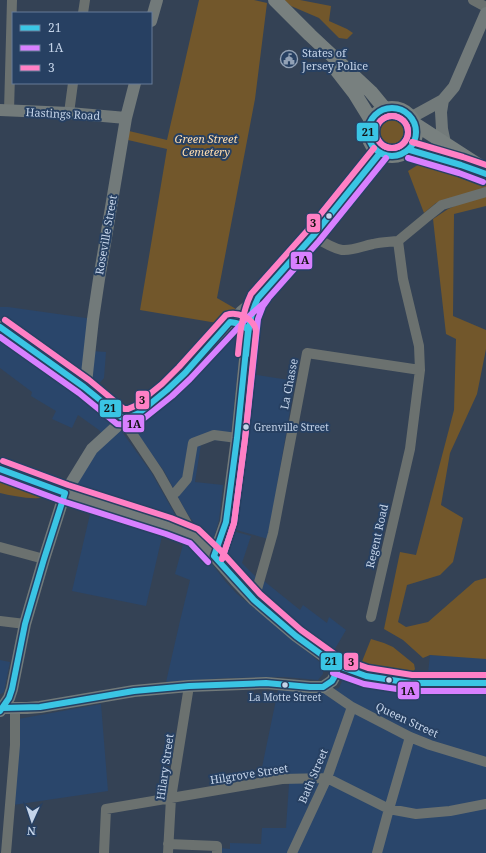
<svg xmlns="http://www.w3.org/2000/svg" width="486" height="853" font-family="'Noto Serif',serif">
  <rect width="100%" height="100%" fill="#344255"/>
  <!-- built -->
  <path fill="#2a466b" d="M0,307h8l85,12 -7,64 35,34 -16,20 -6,-7 -21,-15 -6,13 -20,-9 4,-8 -25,-15 1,-4 -32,-24v-29l46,32 4,-7 -50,-37z
    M233,331l6,2 2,7 -11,102 -17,-2 -12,4 -6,38 28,3 -4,35 -6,21 -5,1 -22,-30 -22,-41 -32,-42 1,-5 24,-21 69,-70z
    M92,351l14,1 -2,26 -8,9 -4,-3z
    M250,374l45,7 -27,158 -39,-11z
    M120,429l31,43 25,44 -4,8 -99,-34 20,-34z
    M91,510l72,22 -17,74 -74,-15z
    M229,530l22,6 -9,27 16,16 -10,12 -29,-33z
    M184,541l14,8 8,7 19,25 12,13 33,27 32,26 21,18v9l-5,6 -34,-3 -57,1 -61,4 14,-61 10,-41 -15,-6z
    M264,581l36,29 3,-5 24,18 2,-6 17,13 -14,24 -73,-54z
    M486,633v44l-58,-4 2,-18 56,3z
    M0,660l10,2 -6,30 -3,2h-1z
    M345,674l48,13 33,3 60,-1v164h-266v-5l10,1v-6l31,1 1,-16h24l3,-44 -1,-9 -28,2 18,-87 43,3 18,-5z
    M101,704l7,87 -95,14 5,-86z"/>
  <!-- green -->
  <path fill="#72572b" d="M199,0h55l13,3 -12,96 -38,199 19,11 -13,15 -83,-14 27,-161 -39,-9 1,-9 38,9z
    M284,0h16l31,6 -2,15 18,8 6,4 -6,6 -8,-1 -20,-20 -28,-12z
    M368 132a24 24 0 1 1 48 0a24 24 0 1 1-48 0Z
    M421,163l11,2 26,12 28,8v3l-50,15 -12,10 -16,-42z
    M486,196v10l-32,8 -1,102 33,14v19l-9,45 -27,59 -9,52 22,13 -10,44 -13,13 -33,10 -9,37 8,5 22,-5 47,-41 11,-3v81l-56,-4 -7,3 -20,-18 -19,-11 16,-77 16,3 38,-145 2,-71 -10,-5 -13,-115 15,-10 16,-7z
    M0,478l52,17c-12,7 -39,1 -52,-2z
    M371,639l13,4 9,4 21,17 1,5 -4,6 -5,3 -47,-9z"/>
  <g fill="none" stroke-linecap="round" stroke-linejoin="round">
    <!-- minor -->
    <path stroke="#6b716f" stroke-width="10" d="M473,0l13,7
      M83,13l2,-13
      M9,111l3,-111
      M69,113l4,-30
      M313,236c8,5 19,12 29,14 12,1 20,-4 31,-6 8,-2 17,-2 25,-3
      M398,241l29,-24 15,-12 44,-13
      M121,417l37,55 36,64
      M172,495l4,-3 11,-13 6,-36 21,-8 23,3
      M0,547l44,12
      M254,600l19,-67 34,-180 113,17
      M371,617l39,-168 10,-79 -1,-24 -16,-67 -5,-38
      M0,621l25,3
      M323,687l29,20 58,30 20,8 56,17
      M168,844l49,2v7
      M6,853l9,-108v-37
      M104,853l2,-44 65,-11 111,-19 45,-1 62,31 27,5 34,-3 36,-7
      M168,853l3,-55 18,-112
      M292,853l35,-75 25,-71
      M377,853l12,-44 21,-72"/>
    <!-- major -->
    <path stroke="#727a7a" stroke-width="12" d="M151,21l6,-21
      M443,100l-2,12 1,17 3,14
      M0,110l69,3 57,5
      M412,117l31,-17 11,-13 32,-74
      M0,327l84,60 37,30
      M84,387l2,-4 7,-64 6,-40 27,-161 9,-35
      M121,417h9l9,-4 28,-23 18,-17 56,-61 17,-14 55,-62 67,-83
      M0,469l65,24 104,33 25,10 20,20 22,25 18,19 42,36 40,29 30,11 45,7h75
      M214,556l12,-34 11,-84 11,-108c2,-11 4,-20 9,-30
      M3,708h24l13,-1 94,-16 55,-5 77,-3 44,4h13l9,-6 5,-9 -1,-7
      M0,711l9,-13 3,-9 13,-65 19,-65 21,-66 27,-44 24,-22 5,-10"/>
    <!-- highway -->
    <path stroke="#78807f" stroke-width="14" d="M275,0l35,35 61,57 14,17
      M334,67l21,27 16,26
      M368 132a24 24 0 1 1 48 0a24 24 0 1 1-48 0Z
      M415,124l71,46
      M410,150l51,15 17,6"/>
    <!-- bus-1 casing -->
    <g stroke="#274062" stroke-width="9">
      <path id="bus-1" d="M368 132a24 24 0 1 1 48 0a24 24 0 1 1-48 0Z
        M410,150l51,15 25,9
        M0,327l84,60 37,30h9l9,-4 28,-23 18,-17 45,-51c7,1 13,2 18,8l-11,108 -11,84 -12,34
        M246,355c2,-20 3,-39 12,-57l55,-62 67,-83
        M0,469l65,24 -21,66 -19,65 -13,65 -3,9 -9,13
        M214,556l40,44 42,36 40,29 30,11 45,7h75
        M3,708l37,-1 94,-16 55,-5 77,-3 44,4h13l9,-6 5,-9 -1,-7"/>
    </g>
    <!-- bus-2 casing -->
    <g stroke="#274062" stroke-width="9">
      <path id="bus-2" d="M376 132a16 16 0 1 1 32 0a16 16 0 1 1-32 0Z
        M408,158l51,15 24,9
        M0,337l79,56 38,31 14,1 11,-5 30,-24 18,-17 57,-61 17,-15 55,-62 67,-83
        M0,478l62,23 104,33 24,9 18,19
        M222,559l12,-36 11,-84 13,-120 5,-13 5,-7
        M333,673l31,11 46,7h76"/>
    </g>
    <!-- bus-3 casing -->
    <g stroke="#274062" stroke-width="9">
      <path id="bus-3" d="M376 132a16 16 0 1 1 32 0a16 16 0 1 1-32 0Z
        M412,142l51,15 23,8
        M5,320l84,60 35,29h4l7,-3 27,-22 17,-17 47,-52c11,-4 28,3 30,16l-11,108 -11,84 -12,36
        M238,354c2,-21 4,-41 13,-60l56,-63 67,-83
        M3,461l65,24 103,33 27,11 22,21 40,44 41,36 39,28 28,10 44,7h74"/>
    </g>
    <!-- bus-1 -->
    <use href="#bus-1" stroke="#3ac5e4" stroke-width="6"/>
    <!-- bus-2 -->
    <use href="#bus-2" stroke="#d880ff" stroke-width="6"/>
    <!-- bus-3 -->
    <use href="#bus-3" stroke="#ff80c5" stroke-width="6"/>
  </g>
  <!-- icons -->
  <defs>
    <g id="civic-ring" transform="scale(0.9)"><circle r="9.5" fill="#274062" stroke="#92a1b5" stroke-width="1.5"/><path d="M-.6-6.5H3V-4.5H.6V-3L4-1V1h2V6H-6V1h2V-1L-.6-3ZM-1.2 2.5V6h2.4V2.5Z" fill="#92a1b5"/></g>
  </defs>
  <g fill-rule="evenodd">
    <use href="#civic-ring" x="289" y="59"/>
  </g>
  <!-- markers -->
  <g fill="#c5d4e9" stroke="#274062" stroke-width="1.5">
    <circle cx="329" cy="216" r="3.5"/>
    <circle cx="246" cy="427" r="3.5"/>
    <circle cx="389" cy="680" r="3.5"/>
    <circle cx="285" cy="685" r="3.5"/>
  </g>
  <g text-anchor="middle" stroke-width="4" stroke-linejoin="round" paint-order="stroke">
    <!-- bus labels -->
    <g font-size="10" fill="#c5d4e9" stroke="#274062" text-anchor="start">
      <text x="254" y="431">Grenville Street</text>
      <text x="285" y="701" text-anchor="middle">La Motte Street</text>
    </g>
    <!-- poi labels -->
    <g font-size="11" fill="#c5d4e9" stroke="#274062" text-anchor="start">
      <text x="302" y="57">States of<tspan x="302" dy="13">Jersey Police</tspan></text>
    </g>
    <!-- street labels -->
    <g font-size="11" fill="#c5d4e9" stroke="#274062">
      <text transform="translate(63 114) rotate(3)" y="4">Hastings Road</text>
      <text transform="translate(106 235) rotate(-80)" y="4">Roseville Street</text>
      <text transform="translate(289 384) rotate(-79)" y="4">La Chasse</text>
      <text transform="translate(377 536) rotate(-77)" y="4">Regent Road</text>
      <text transform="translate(407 720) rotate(25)" y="4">Queen Street</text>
      <text transform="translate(165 767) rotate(-82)" y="4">Hilary Street</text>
      <text transform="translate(249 774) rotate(-9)" y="4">Hilgrove Street</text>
      <text transform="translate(313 776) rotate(-67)" y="4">Bath Street</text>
    </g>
    <!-- park labels -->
    <g font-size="11" font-style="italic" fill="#ffddae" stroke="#274062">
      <text x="206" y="143">Green Street<tspan x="206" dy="13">Cemetery</tspan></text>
    </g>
  </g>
  <g stroke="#274062" stroke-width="1.5">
    <rect x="356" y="122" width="23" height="20" rx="4" fill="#3ac5e4"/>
    <rect x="306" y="213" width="15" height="20" rx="4" fill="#ff80c5"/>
    <rect x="290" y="251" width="23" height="19" rx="4" fill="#d880ff"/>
    <rect x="135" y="390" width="15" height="20" rx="4" fill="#ff80c5"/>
    <rect x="99" y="399" width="23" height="19" rx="4" fill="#3ac5e4"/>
    <rect x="122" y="414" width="23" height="19" rx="4" fill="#d880ff"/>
    <rect x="320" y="652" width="23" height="19" rx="4" fill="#3ac5e4"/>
    <rect x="343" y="652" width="16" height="19" rx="4" fill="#ff80c5"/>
    <rect x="397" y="681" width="23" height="19" rx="4" fill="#d880ff"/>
  </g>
  <g font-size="11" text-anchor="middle" font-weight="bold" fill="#111">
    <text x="368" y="136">21</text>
    <text x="313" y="227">3</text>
    <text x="302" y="264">1A</text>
    <text x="142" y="404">3</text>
    <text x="110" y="412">21</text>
    <text x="134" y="428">1A</text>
    <text x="331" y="665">21</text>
    <text x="351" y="666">3</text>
    <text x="408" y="695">1A</text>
  </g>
  <!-- legend -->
  <rect x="12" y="12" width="140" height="72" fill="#274062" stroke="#667b98"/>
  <rect x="20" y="25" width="20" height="6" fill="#3ac5e4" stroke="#667b98"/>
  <text x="48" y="32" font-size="12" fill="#c5d4e9">21</text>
  <rect x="20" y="45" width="20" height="6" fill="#d880ff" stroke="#667b98"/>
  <text x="48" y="52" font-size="12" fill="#c5d4e9">1A</text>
  <rect x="20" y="65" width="20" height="6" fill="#ff80c5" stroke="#667b98"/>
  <text x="48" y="72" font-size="12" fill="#c5d4e9">3</text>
  <!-- north arrow -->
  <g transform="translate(32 821) rotate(183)" stroke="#274062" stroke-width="3" paint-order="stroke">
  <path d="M0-3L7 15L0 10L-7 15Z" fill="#c5d4e9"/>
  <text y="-6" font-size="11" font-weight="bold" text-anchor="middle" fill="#c5d4e9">N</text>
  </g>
</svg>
